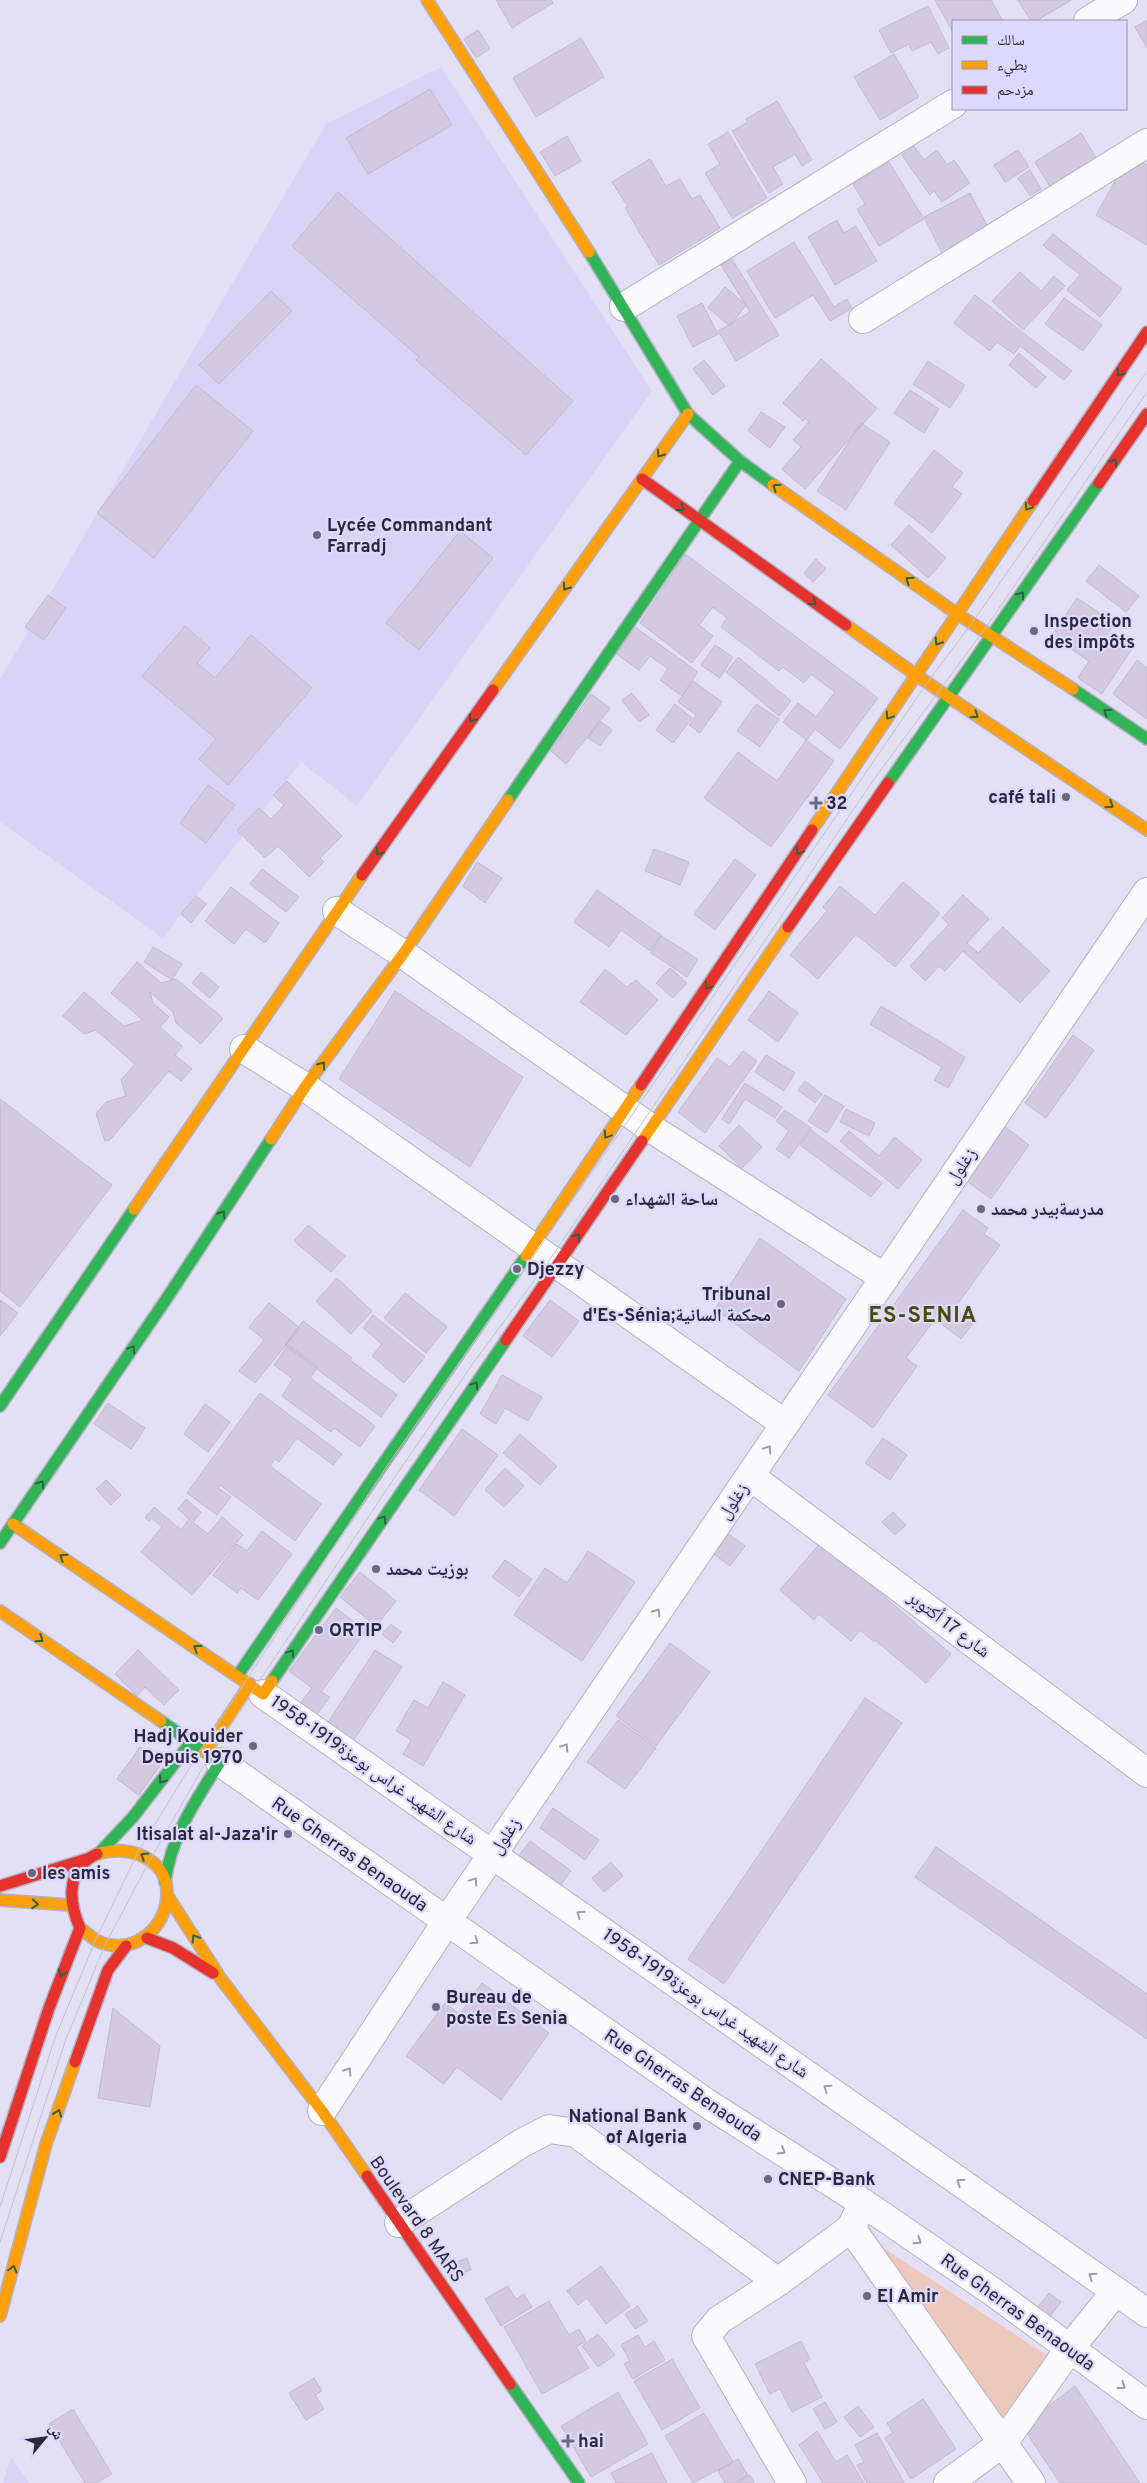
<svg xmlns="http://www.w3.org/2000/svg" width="1147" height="2483" font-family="Overpass,'Noto Naskh Arabic',sans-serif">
  <rect width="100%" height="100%" fill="#e3e0f6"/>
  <!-- built -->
  <path fill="#d9d4f6" d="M441,67l211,324 -295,415 -56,-44 -138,176 -163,-116v-143l326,-555z
    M11,2457l18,26h-26z"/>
  <!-- green -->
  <path fill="#edc8bd" d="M882,2247l175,115 -50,62z"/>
  <!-- building -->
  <path fill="#d3c9e1" stroke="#c0bacc" d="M496,0h55l2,3 -41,25z
    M935,0h56l12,21h-50v11z
    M1018,0h53l-35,21h-5z
    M928,6l21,42 -11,6 -7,-12 -19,9 -3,-7 -18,9 -12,-23z
    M1147,20v28l-12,-21z
    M478,30l12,19 -14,9 -12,-19z
    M581,38l23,39 -68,40 -23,-39z
    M894,54l25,43 -39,23 -26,-43z
    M430,89l22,36 -84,49 -22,-36z
    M777,101l35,59 -10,6 -7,-12 -22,13 10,17 -14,9 -37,-62 16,-9 -2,-3z
    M728,132l39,66 -35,20 -27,-45 15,-9 -12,-20z
    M1081,133l16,26 -46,29 -16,-26z
    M567,136l14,25 -26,15 -15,-24z
    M914,146l10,14 13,-10 10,15 7,-5 16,23 -28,19 -8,-11 -4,4 -28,-40z
    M1018,150l11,17 -24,15 -11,-17z
    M1130,155l17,10v80l-51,-30z
    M650,159l16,27 14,-7 12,20 8,-4 20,33 -61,37 -34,-57 3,-1 -16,-25z
    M889,162l35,57 -45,27 -22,-37 8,-5 -12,-20z
    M1030,170l11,19 -11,7 -12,-18z
    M338,192l235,209 -47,54 -110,-95 3,-3 -127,-111z
    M970,193l20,38 -47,24 -19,-38z
    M837,220l7,13 12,-7 21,35 -42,24 -27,-48z
    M1053,234l69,55 -22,28 -33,-27 13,-15 -37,-30z
    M794,242l40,65 13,-8 5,9 -22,13 -17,-26 -38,23 -28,-47z
    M732,259l47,76 -43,26 -18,-30 32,-19 -29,-47z
    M1020,272l21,19 13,-15 11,10 -42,44 -31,-29z
    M725,287l21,18 -16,21 -22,-18z
    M271,291l21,20 -73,73 -20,-19z
    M975,295l97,76 -8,9 -44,-34 -6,8 -17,-12 -7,9 -36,-28z
    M1064,298l38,27 -19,26 -38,-27z
    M702,303l16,31 -25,13 -16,-31z
    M1019,353l27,24 -10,11 -27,-23z
    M821,359l56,49 -72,81 -23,-20 19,-22 -8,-7 16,-18 -4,-4 -2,3 -20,-18z
    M704,360l21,26 -12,9 -20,-26z
    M928,361l37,24 -15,23 -37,-24z
    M196,385l57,46 -99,127 -57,-45z
    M910,390l29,19 -15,24 -30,-20z
    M761,412l24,15 -15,21 -22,-17z
    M861,423l29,19 -44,68 -29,-19z
    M934,450l29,23 -11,14 10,7 -30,39 -38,-30z
    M909,525l37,33 -18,20 -37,-33z
    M460,531l33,27 -74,92 -33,-27z
    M685,554l193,144 -38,51 -25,-20 -8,11 -24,-18 15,-19 18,14 19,-25 -24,-18 -7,9 -21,-16 -4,4 -58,-44 6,-9 -14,-11 -14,18 14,11 -21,27 -52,-40z
    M816,559l10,10 -13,13 -9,-9z
    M1099,565l40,31 -13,16 -40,-31z
    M48,595l18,13 -22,32 -19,-13z
    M1077,598l38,25 -10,15 16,11 5,-8 8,5 -32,48 -24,-16 11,-17 -37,-25z
    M632,625l66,47 -16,24 -22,-16 8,-11 -18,-13 -11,14 -25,-18z
    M185,626l25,22 -13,15 18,15 36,-43 61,53 -84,97 -29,-26 17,-20 -74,-63z
    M715,645l18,12 -13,21 -19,-13z
    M738,657l53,44 -12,15 -53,-44z
    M1137,660l10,8v51l-34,-25z
    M693,681l29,21 -22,31 -11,-8 7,-10 -18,-13z
    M632,693l17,22 -10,7 -17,-22z
    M591,694l19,14 -44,56 -15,-13z
    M675,704l17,14 -19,25 -17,-13z
    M756,704l23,15 -19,28 -23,-16z
    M600,721l12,9 -12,16 -12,-8z
    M806,740l28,21 -63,86 -67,-49 34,-46 39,29z
    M287,781l55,55 -22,22 4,4 -15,15 -31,-31 -13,12 -28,-28 22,-22 12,11 13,-14 -11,-10z
    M208,785l27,20 -29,38 -26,-20z
    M654,849l35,13 -9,23 -35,-14z
    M735,859l21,16 -41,55 -21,-16z
    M477,862l25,16 -17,25 -22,-17z
    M262,869l37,28 -13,15 -36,-28z
    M903,882l37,31 -45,54 -39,-33 -38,45 -28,-24 37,-44 -4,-4 17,-21 35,29z
    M231,887l48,36 -14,20 -19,-14 -12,15 -29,-23z
    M597,890l64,45 -11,16 -29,-21 -12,17 -35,-25z
    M963,895l26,24 -22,24 11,10 25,-26 47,44 -30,32 -57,-52 -18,20 -6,-5 -14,15 -15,-15 39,-42 -7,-6z
    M196,896l10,8 -15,19 -10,-9z
    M661,936l37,23 -11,18 -36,-24z
    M153,947l29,17 -10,16 -28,-18z
    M137,962l24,21 15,-4 47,39 -22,26 -25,-21 -3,-11 -23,-20 3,11 16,14 -9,10 22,19 -7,9 17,14 -11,12 -12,-10 -59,69 -5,1 -9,-27 10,-12 20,-6 -5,-16 14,-16 -39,-34 -12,4 -21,-18 21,-24 40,34 19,-6 -32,-27z
    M670,968l17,15 -14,15 -17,-15z
    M605,969l22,18 9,-7 22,20 -32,35 -46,-33z
    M201,972l18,15 -9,11 -18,-15z
    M395,991l128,86 -53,90 -131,-88z
    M769,991l29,22 -20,29 -30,-22z
    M881,1006l84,51 -17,31 -14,-8 8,-13 -72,-43z
    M1073,1035l21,15 -48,68 -21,-15z
    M743,1051l14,10 -52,72 -27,-21 39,-54 13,9z
    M766,1055l29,18 -11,18 -29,-19z
    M805,1081l17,13 -7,9 -17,-13z
    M745,1083l37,24 -7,11 -30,-19 -16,25 -7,-5z
    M825,1095l19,11 -17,27 -19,-12z
    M0,1099l112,86 -92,122 -20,-16z
    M846,1109l29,14 -6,13 -29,-14z
    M785,1110l26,18 -22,30 -13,-9 13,-18 -13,-10z
    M739,1125l23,22 -20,21 -23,-22z
    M1005,1127l24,18 -38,54 -24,-18z
    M811,1130l71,53 -11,14 -71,-52z
    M849,1131l30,25 16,-19 27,23 -24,29 -58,-48z
    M963,1210l25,18 -4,6 16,11 -46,64 19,14 -12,16 -26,-20 -29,39 11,8 -44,62 -45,-33z
    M308,1225l37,31 -14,16 -37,-31z
    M760,1238l86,61 -47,72 -84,-62z
    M337,1278l35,33 -21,23 -35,-33z
    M405,1293l42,34 -21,26 -42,-35z
    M0,1300l18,13 -18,23z
    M550,1300l29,21 -27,36 -29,-21z
    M269,1303l31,25 -45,55 -16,-12 25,-31 -15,-13z
    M373,1315l52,42 -21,26 -32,-27 10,-12 -19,-16z
    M303,1321l49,37 -2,2 47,35 -16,22 -96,-72z
    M288,1345l30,22 -8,11 65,48 -15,21 -26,-19 -3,4 -49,-36 11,-17 -19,-14z
    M502,1375l40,22 -14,24 -23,-13 -9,16 -16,-10z
    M260,1393l82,61 -9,11 -36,-27 -18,24 -4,-3 -5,7 51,38 -26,37 -75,-56 -2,3 13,9 -14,18 -30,-22z
    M108,1403l37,25 -14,21 -37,-25z
    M205,1404l25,18 -22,30 -24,-18z
    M462,1429l36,26 -44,61 -35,-26z
    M520,1434l37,32 -17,19 -37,-32z
    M883,1438l24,17 -17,25 -25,-17z
    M505,1468l19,18 -20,21 -19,-17z
    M106,1480l15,15 -10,10 -15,-16z
    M186,1499l15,13 -8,10 15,12 14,-17 21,18 -51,60 -51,-43 21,-25 -10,-9 -3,3 -4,-3 9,-11 27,23 8,-11 -11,-10z
    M893,1512l13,13 -11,10 -13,-13z
    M262,1531l30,23 -34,46 -17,-12 -4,5 -24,-18 24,-31 10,7z
    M724,1531l21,15 -15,20 -20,-15z
    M821,1542l130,112 -25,29 -51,-43 -1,2 -14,-12 -9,11 -32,-27 -5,6 -34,-30z
    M588,1551l47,31 -53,79 -68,-46 31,-47 22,15z
    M505,1560l27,19 -13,18 -27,-20z
    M360,1572l36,29 -20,25 -36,-29z
    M336,1608l30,23 -45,61 9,5 -16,21 -16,-12 14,-18 -23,-17z
    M391,1624l10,8 -8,11 -11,-9z
    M670,1643l40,29 -54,74 -40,-30z
    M138,1650l41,40 -15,15 -19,-18 -8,9 -22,-22z
    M375,1650l27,17 -49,74 -26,-17z
    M443,1682l22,13 -42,71 -20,-12 8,-14 -15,-9 18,-31 14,8z
    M865,1698l37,25 -178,261 -36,-25z
    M618,1720l38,28 -31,41 -38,-27z
    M140,1747l22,16 -23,32 -22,-16z
    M553,1808l46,32 -14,20 -45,-32z
    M530,1841l41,30 -12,16 -41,-30z
    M936,1847l211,147v45l-232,-162z
    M611,1862l12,14 -19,16 -12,-14z
    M482,1983l67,50 -48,67 -44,-33 -13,17 -38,-28 39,-53 15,11z
    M113,2008l47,38 -10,61 -52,-9z
    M467,2258l4,12 -17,6 -5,-11z
    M601,2266l29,40 -24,18 -19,-26 -9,7 -11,-14z
    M508,2286l8,13 8,-5 8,13 -31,19 -16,-27z
    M1049,2293l12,9 -12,16 -12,-10z
    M549,2301l20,34 10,-6 7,12 -10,6 13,21 -47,26 -38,-67z
    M638,2306l10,15 -13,8 -10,-15z
    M598,2334l17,21 -17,12 -16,-21z
    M638,2335l7,12 9,-6 11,19 -32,19 -9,-15 6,-3 -9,-16z
    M801,2341l9,18 -6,4 18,34 -30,15 -12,-23 -10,5 -15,-30z
    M672,2359l28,49 -38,22 -28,-49z
    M314,2378l8,13 -7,4 9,14 -18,11 -17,-27z
    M1075,2386l65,97h-80l-38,-57z
    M618,2392l30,52 -57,33 -30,-51z
    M923,2399l33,50 -45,30 -26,-41 8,-5 -6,-10z
    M825,2402l12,20 -12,7 -12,-20z
    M858,2406l16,21 -14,10 -16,-20z
    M73,2409l39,65 -16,9h-11l-36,-59z
    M704,2413l29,49 -40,21 -28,-47z
    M817,2431l19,31 11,-7 17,28h-41l-24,-38z
    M877,2433l27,50h-37l-10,-18 7,-3 -9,-17z
    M652,2453l15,30h-51l-5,-10z
    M738,2459l10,16 -14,8h-9l-7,-12z
    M750,2475l4,8h-18z"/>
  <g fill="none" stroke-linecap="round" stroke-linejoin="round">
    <!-- street casing -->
    <g stroke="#b3b0c3" stroke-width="30">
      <path id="street" d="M1088,21l35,-21
        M624,307l329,-203
        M863,319l284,-176
        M337,911l66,43 249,175 233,149
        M244,1049l61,38 480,337
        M750,1476l397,297
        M263,1694l884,619
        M220,1762l485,340 157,100 131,90 154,113
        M322,2111l125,-190 700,-1029
        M859,2211l-8,17 180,255
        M399,2223l123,-80 27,-14 27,4 202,149
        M792,2483l-86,-147 13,-16 59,-38 73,-54
        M948,2483l56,-41 66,-94 45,-56"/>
    </g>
    <!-- fast casing -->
    <g stroke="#b3b0c3" stroke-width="14">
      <path id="fast" d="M589,252l99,162 52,47 33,24
        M1073,689l74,50
        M888,783l211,-300
        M508,800l232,-339
        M0,1406l134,-197
        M0,1543l167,-245 104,-159
        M238,1675l288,-419
        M272,1681l234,-341
        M161,1721l59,41c-24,38 -49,74 -55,120
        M101,1851l32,-34 58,-75
        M510,2384l69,99"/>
    </g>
    <!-- slow casing -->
    <g stroke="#b3b0c3" stroke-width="14">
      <path id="slow" d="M427,0l162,252
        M773,485l183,128 117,76
        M846,625l70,50 231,155
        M493,690l195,-276
        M812,830l221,-329
        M271,1139l34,-52 98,-133 105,-154
        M642,1141l146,-214
        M134,1209l228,-334
        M526,1256l115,-171
        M13,1524l250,170 9,-13
        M0,1611l161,110
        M205,1752l45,-68
        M167,1895l54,84 101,132 45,65
        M0,1900l70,5
        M80,1928c7,5 15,13 22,15 34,12 66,-17 65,-51 0,-35 -42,-48 -70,-38
        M0,2316l46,-172 29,-82"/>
    </g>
    <!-- jam casing -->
    <g stroke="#b3b0c3" stroke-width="14">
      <path id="jam" d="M642,479l204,146
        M1099,483l48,-69
        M1033,501l114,-169
        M362,875l131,-185
        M788,927l100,-144
        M641,1085l171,-255
        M506,1340l136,-199
        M0,1886l87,-27
        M147,1938l26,10 40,25
        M75,2062l33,-92 18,-24
        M0,2157l49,-149 31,-80c-12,-27 -14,-60 17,-74
        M367,2176l143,208"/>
    </g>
    <!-- street -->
    <use href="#street" stroke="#fbfafe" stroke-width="28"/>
    <!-- fast -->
    <use href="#fast" stroke="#30b455" stroke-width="11"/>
    <!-- slow -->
    <use href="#slow" stroke="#ff9f0a" stroke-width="11"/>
    <!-- jam -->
    <use href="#jam" stroke="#e5322d" stroke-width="11"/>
    <!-- tram -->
    <path stroke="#c3c2c8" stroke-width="1" d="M0,2207l55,-169 40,-97 43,-89 63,-103 188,-286 243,-348 295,-432 45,-60 175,-252
      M0,2242l66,-203 39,-94 45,-85 60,-105 189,-284 75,-109 77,-104 321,-476 112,-152 163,-238"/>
  </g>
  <!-- one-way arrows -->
  <defs><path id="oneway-chevron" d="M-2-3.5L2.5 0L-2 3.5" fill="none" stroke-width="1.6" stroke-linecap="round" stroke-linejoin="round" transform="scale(1.25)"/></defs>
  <g stroke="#2d6045">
    <use href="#oneway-chevron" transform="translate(1120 373) rotate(124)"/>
    <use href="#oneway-chevron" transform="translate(660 454) rotate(125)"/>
    <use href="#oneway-chevron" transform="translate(1114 462) rotate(-55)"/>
    <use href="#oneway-chevron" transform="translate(776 487) rotate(-145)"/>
    <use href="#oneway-chevron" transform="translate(1028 507) rotate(124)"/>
    <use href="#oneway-chevron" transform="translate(681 508) rotate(36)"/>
    <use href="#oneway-chevron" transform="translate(909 580) rotate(-145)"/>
    <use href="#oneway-chevron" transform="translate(566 587) rotate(125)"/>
    <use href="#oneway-chevron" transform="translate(1021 595) rotate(-55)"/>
    <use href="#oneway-chevron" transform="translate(813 602) rotate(36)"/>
    <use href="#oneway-chevron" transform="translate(938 642) rotate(123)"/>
    <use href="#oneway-chevron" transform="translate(1107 712) rotate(-146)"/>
    <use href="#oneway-chevron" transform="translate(975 715) rotate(34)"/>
    <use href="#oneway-chevron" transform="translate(889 716) rotate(124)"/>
    <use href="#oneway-chevron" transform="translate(472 719) rotate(125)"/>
    <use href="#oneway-chevron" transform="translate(1110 805) rotate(34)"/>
    <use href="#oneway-chevron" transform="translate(799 851) rotate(124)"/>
    <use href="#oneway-chevron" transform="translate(379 852) rotate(125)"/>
    <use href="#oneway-chevron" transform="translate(708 986) rotate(124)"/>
    <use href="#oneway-chevron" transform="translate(322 1065) rotate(-54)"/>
    <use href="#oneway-chevron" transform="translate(607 1135) rotate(124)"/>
    <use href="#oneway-chevron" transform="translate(222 1214) rotate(-57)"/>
    <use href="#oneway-chevron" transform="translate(577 1237) rotate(-55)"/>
    <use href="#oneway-chevron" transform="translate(132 1349) rotate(-56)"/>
    <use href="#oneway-chevron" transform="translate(475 1385) rotate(-56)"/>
    <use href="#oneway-chevron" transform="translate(41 1484) rotate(-56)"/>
    <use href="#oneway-chevron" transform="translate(383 1519) rotate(-56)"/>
    <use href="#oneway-chevron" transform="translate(63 1557) rotate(-146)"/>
    <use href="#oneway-chevron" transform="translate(40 1639) rotate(34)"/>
    <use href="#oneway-chevron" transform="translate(197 1648) rotate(-146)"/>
    <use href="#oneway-chevron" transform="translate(291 1653) rotate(-56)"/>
    <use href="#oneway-chevron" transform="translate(162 1780) rotate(127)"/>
    <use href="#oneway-chevron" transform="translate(144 1856) rotate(-148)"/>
    <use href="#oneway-chevron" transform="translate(35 1904) rotate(4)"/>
    <use href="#oneway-chevron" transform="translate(195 1938) rotate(-122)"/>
    <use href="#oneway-chevron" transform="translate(62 1973) rotate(111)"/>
    <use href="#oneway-chevron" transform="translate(58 2113) rotate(-70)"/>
    <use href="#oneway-chevron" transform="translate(13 2269) rotate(-75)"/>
  </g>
  <g stroke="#9d9ca6">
    <use href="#oneway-chevron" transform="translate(768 1449) rotate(-56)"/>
    <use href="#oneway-chevron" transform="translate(657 1612) rotate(-56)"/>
    <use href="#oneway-chevron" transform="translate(565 1747) rotate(-56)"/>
    <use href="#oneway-chevron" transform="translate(474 1881) rotate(-56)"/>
    <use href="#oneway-chevron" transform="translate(580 1914) rotate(-145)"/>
    <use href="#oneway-chevron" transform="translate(475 1941) rotate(35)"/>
    <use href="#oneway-chevron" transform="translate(348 2071) rotate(-57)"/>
    <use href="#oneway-chevron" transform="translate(827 2088) rotate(-145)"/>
    <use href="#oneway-chevron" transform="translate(782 2151) rotate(32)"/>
    <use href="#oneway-chevron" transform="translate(960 2182) rotate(-145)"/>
    <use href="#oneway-chevron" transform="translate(918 2241) rotate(35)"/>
    <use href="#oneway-chevron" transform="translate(1092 2276) rotate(-145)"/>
    <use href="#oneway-chevron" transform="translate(1122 2386) rotate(36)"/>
  </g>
  <!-- markers -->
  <g fill="#6b687c" stroke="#ddd8fe" stroke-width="2">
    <circle cx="317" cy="535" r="5"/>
    <circle cx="1034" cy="631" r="5"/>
    <circle cx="1066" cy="797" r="5"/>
    <path d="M813.5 795.5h5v5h5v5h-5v5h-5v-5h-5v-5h5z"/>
    <circle cx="615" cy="1199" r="5"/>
    <circle cx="981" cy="1209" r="5"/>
    <circle cx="517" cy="1269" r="5"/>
    <circle cx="781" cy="1304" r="5"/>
    <circle cx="376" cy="1569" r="5"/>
    <circle cx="319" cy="1630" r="5"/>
    <circle cx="253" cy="1746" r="5"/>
    <circle cx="288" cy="1834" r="5"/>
    <circle cx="32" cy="1873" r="5"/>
    <circle cx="436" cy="2007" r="5"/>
    <circle cx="697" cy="2126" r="5"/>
    <circle cx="768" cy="2179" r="5"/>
    <circle cx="867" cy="2296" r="5"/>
    <path d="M565.5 2433.5h5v5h5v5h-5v5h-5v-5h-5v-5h5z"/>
  </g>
  <g text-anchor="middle" stroke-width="4.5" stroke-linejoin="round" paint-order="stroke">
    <!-- poi labels -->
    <g font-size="18" font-weight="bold" fill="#2b283a" stroke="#ddd8fe" text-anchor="start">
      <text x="327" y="531">Lycée Commandant<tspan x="327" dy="21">Farradj</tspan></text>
      <text x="1044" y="627">Inspection<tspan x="1044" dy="21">des impôts</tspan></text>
      <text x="1056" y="803" text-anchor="end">café tali</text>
      <text x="826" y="809">32</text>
      <text x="625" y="1205">ساحة الشهداء</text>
      <text x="991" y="1215">مدرسةبيدر محمد</text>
      <text x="527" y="1275">Djezzy</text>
      <text x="771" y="1300" text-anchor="end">Tribunal<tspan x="771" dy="21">d'Es-Sénia;محكمة السانية</tspan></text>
      <text x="386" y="1575">بوزيت محمد</text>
      <text x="329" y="1636">ORTIP</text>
      <text x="243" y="1742" text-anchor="end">Hadj Kouider<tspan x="243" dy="21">Depuis 1970</tspan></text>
      <text x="278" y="1840" text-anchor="end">Itisalat al-Jaza'ir</text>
      <text x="42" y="1879">les amis</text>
      <text x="446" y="2003">Bureau de<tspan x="446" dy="21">poste Es Senia</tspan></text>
      <text x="687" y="2122" text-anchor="end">National Bank<tspan x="687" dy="21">of Algeria</tspan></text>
      <text x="778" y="2185">CNEP-Bank</text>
      <text x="877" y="2302">El Amir</text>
      <text x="578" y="2447">hai</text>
    </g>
    <!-- street labels -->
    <g font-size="18" fill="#2b283a" stroke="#ddd8fe">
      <text transform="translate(961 1166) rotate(-56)" y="6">زغلول</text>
      <text transform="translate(733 1501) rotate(-56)" y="6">زغلول</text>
      <text transform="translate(949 1624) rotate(37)" y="6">شارع 17 أكتوبر</text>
      <text transform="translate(374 1770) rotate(35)" y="6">شارع الشهيد غراس بوعزة1919-1958</text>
      <text transform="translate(505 1836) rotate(-56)" y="6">زغلول</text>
      <text transform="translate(350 1854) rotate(35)" y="6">Rue Gherras Benaouda</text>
      <text transform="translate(706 2003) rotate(35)" y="6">شارع الشهيد غراس بوعزة1919-1958</text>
      <text transform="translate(683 2085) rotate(34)" y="6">Rue Gherras Benaouda</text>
      <text transform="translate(417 2219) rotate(55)" y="6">Boulevard 8 MARS</text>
      <text transform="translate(1018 2312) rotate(36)" y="6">Rue Gherras Benaouda</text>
    </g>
    <!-- district labels -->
    <g font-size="22" font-weight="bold" letter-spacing="1" fill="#494b0d" stroke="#ddd8fe">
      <text x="923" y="1322">ES-SENIA</text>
    </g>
  </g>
  <!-- legend -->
  <rect x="952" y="20" width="175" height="90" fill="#ddd8fe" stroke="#9692b0"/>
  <rect x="962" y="36" width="25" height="8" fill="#30b455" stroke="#9692b0"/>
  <text x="997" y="45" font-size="15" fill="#2b283a">سالك</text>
  <rect x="962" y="61" width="25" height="8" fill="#ff9f0a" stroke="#9692b0"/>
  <text x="997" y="70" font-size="15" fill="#2b283a">بطيء</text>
  <rect x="962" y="86" width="25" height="8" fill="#e5322d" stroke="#9692b0"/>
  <text x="997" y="95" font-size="15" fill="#2b283a">مزدحم</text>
  <!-- north arrow -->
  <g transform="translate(45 2438) rotate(61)" stroke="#ddd8fe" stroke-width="4" paint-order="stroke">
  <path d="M0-4L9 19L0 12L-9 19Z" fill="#2b283a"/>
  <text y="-8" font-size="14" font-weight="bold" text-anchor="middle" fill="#2b283a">ش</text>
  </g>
</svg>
